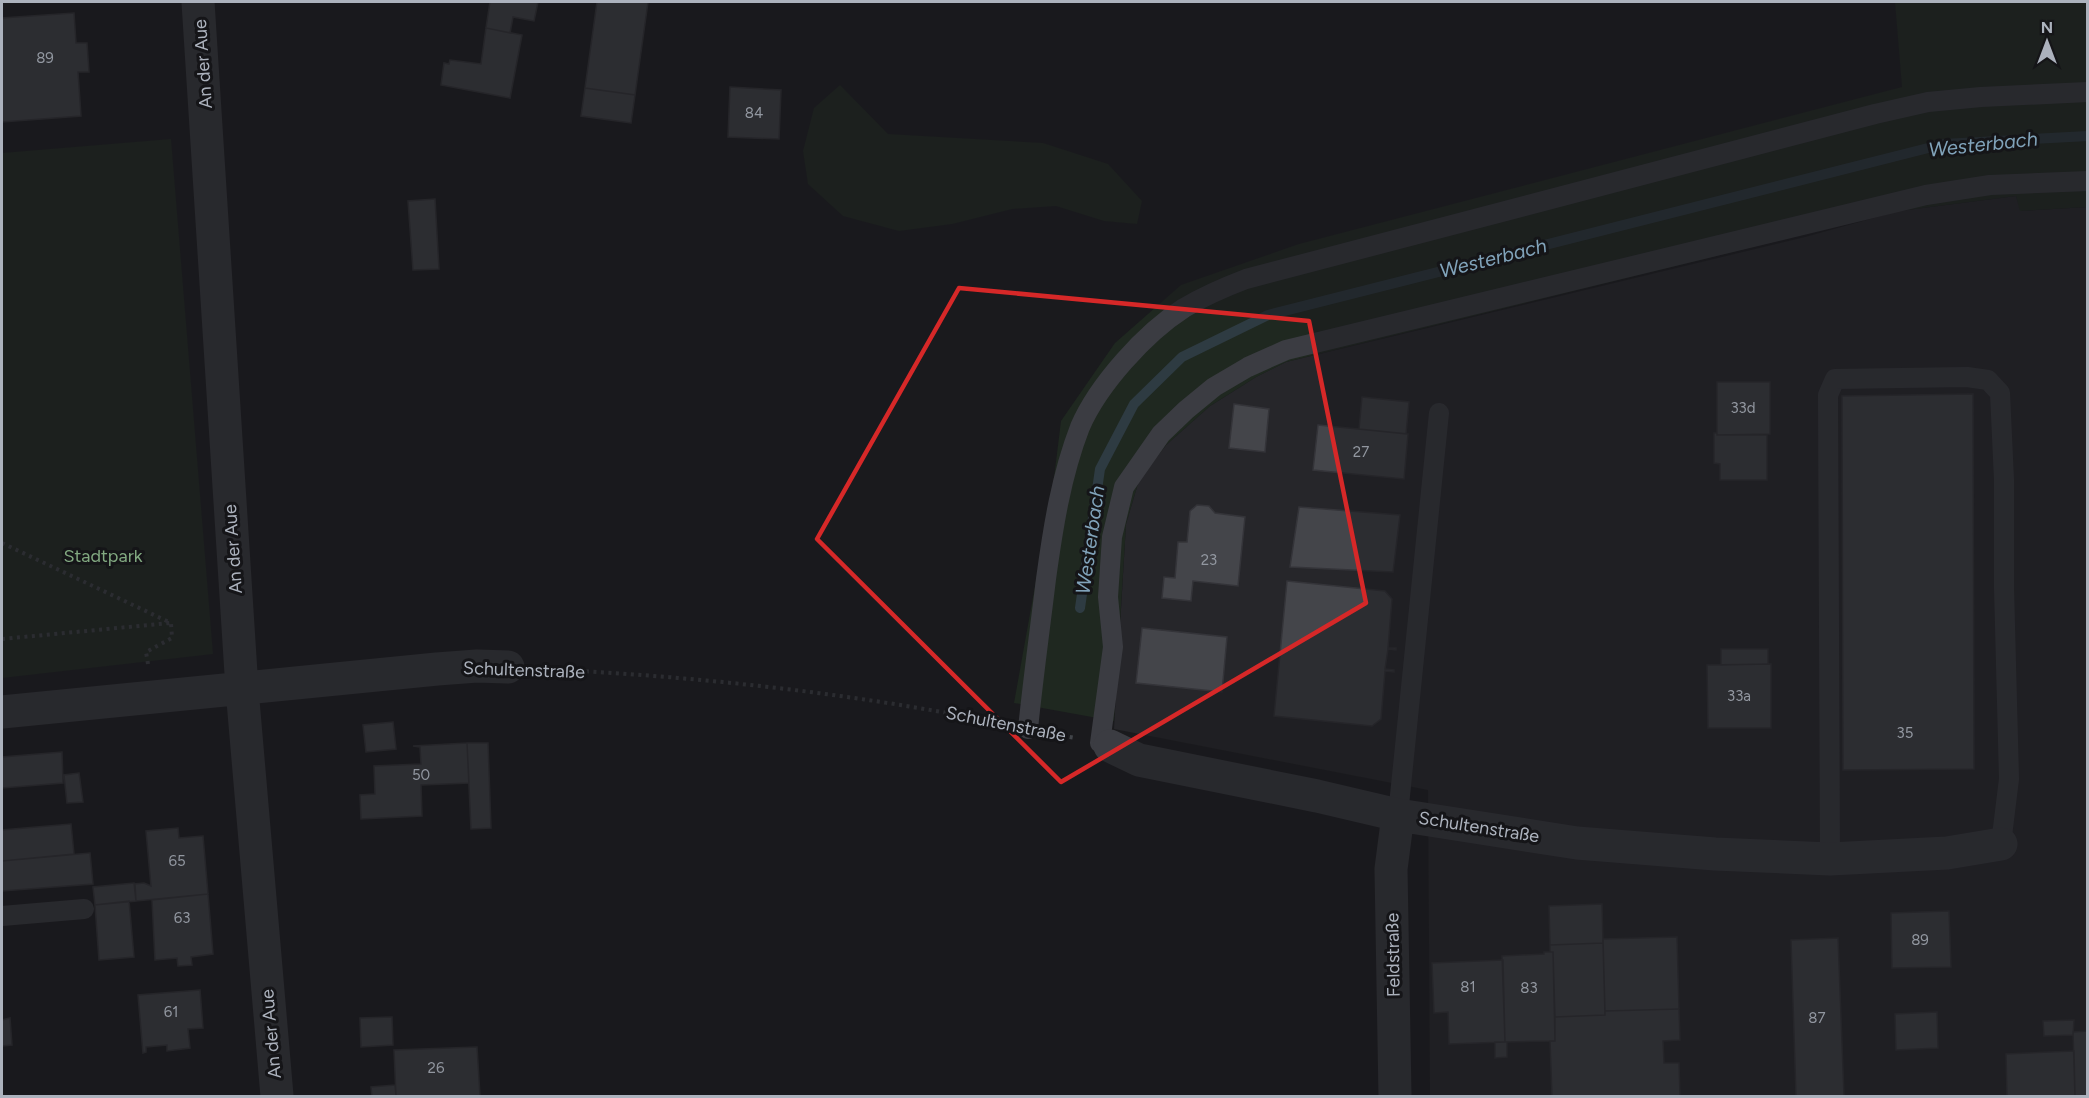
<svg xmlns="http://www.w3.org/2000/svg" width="2089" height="1098" font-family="Figtree,sans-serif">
  <rect width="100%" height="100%" fill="#1a1a1d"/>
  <!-- built -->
  <path fill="#26262a" d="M2016,196l5,15 66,-4v889h-657l-2,-306 -314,-61 12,-205 13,-44 27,-35 44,-39 46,-29 30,-15 519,-125 94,-26z"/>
  <!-- green -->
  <path fill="#1f2820" d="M1895,2h192v205l-67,4 -4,-15 -117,15 -613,151 -30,15 -46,29 -44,39 -27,35 -13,44 -12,197 -100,-18 39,-217 8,-65 54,-78 66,-58 118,-41 603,-157z
    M840,85l48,49 155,9 65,21 34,37 -5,23 -33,-3 -48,-15 -44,3 -60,15 -53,7 -56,-15 -35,-32 -5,-33 11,-43z
    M171,139l42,515 -211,24v-525z"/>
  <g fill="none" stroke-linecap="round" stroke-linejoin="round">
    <!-- stream -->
    <path stroke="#2e3b42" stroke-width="10" d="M1080,608l20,-139 34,-65 48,-47 86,-42 676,-171 144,-8"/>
  </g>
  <!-- building -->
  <path fill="#44454a" stroke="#343439" stroke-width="1.5" d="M490,2h48l-4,19 -21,-4 -3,16 -24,-5z
    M597,2h51l-13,93 -50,-7z
    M74,13l2,30h11l2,29h-11l3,44 -79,6v-104z
    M486,28l36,7 -12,63 -69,-13 3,-22 5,1 1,-4 31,4z
    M730,87l51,3 -2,49 -51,-2z
    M585,88l50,7 -4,28 -50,-7z
    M435,199l4,70 -26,1 -5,-69z
    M1717,382h53v52l-53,1z
    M1973,394l1,375 -131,1 -1,-374z
    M1362,397l47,5 -3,32 -47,-5z
    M1234,404l35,5 -4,43 -36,-4z
    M1318,425l90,9 -4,45 -91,-9z
    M1714,433h3v2h50v45h-47v-16l-6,-1z
    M1197,505l12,1 6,7 30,4 -7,69 -45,-5 -2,20 -29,-3 2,-21 11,1 3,-36h9l3,-31z
    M1299,507l101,8 -7,57 -103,-5z
    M1287,581l98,10 7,8 -4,49h8v2l-8,-1 -3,20 9,1v2l-9,-1 -4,48 -9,7 -98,-10z
    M1142,628l85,9 -5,55 -86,-9z
    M1721,649h47v15l-47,1z
    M1771,664v64h-63l-1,-63z
    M393,722l3,27 -30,3 -3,-27z
    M467,743l2,40 -48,2 1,31 -61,3 -1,-24 15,-1 -1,-28 47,-2 -1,-17 -7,-1z
    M467,743h21l3,85 -20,1z
    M62,752l1,31 -61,5v-31z
    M79,773l4,29 -16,1 -3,-28z
    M71,824l3,30 -72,7v-31z
    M178,828l1,10 24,-2 5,58 -72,7 -1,-17 9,-1 7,3 -5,-55z
    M90,853l3,31 -91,7v-30z
    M134,883l2,18 -41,4 -2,-18z
    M208,894l5,60 -22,3 1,8 -14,1 -1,-8 -22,2 -3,-60z
    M129,901l5,56 -35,3 -4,-55z
    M1602,904l1,39 -53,2 -1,-39z
    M1949,911l2,56 -59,1 -1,-55z
    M1677,937l2,72 -74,2 -2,-72z
    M1838,938l6,158h-48l-5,-156z
    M1603,943l2,72 -50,2 -2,-65h-3v-7z
    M1544,952h9l2,89 -50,1 -3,-86 42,-2z
    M1503,960l2,82 -56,2 -1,-32 -14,1 -2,-50z
    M200,990l3,38 -15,1 2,19 -23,3v-6l-21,2v5l-3,1 -5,-58z
    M1679,1009l1,31 -17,1 1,22h15l1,33h-128l-2,-55h5v-24l50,-2v-4z
    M1937,1012l1,36 -42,2 -1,-36z
    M2,1014v6l8,-2 2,27 -10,1z
    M392,1017l1,28 -32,2 -1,-29z
    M2074,1020l-1,15 -29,1 -1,-15z
    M2088,1031v65h-13l-2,-64z
    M1495,1042h12v15l-12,1z
    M477,1047l3,49h-84l-2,-46z
    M2074,1051l1,45h-68l-1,-42z
    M395,1085l1,11h-24l-1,-9z"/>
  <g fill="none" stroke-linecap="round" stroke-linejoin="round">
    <!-- path -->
    <path stroke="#414449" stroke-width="4" stroke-dasharray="3 4.5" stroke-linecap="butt" d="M2,543l169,80
      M2,639l168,-16
      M148,664l-2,-12 26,-14 -1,-15
      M541,669c154,7 309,24 460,54
      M1055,734l20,4"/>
    <!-- service -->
    <path stroke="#3b3c42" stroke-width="20" d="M1028,729c5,-50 12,-100 18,-150 7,-51 15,-103 34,-152 18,-42 65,-94 104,-119 20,-12 41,-21 62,-29l629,-165 53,-12 53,-5 107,-5
      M1100,743l13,-96 -5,-50 4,-60 12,-50 37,-53 25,-24 28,-23 34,-20 38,-17 640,-155 64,-10 98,-4
      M1398,815l41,-402
      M1830,859l-2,-464 7,-16 132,-2 21,3 12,13 4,87v107l5,192 -8,65
      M2,916l82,-7"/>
    <!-- minor -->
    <path stroke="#3b3c42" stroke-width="33" d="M198,2l44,687 35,407
      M2,712l435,-43 40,-3 31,1
      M1110,746l29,14 178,36 81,19 179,28 138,11 115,5 117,-6 54,-9
      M1395,1096l-4,-227 7,-54"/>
  </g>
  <!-- marked area -->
  <path d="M0 0H2089V1098H0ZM959,288l350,33 57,282 -305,179 -244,-243z" fill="#1a1a1d" fill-opacity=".55" fill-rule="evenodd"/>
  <path fill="none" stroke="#d62828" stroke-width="4.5" stroke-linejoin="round" d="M959,288l350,33 57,282 -305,179 -244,-243z"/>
  <g text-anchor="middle" stroke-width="6" stroke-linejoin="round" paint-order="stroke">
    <!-- number labels -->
    <g font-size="15" fill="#9297a0">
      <text x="45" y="63">89</text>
      <text x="754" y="118">84</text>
      <text x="1743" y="413">33d</text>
      <text x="1361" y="457">27</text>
      <text x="1209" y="565">23</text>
      <text x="1739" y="701">33a</text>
      <text x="1905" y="738">35</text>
      <text x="421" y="780">50</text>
      <text x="177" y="866">65</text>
      <text x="182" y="923">63</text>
      <text x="1920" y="945">89</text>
      <text x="1468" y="992">81</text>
      <text x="1529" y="993">83</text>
      <text x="171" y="1017">61</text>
      <text x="1817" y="1023">87</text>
      <text x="436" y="1073">26</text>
    </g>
    <!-- street labels -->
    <g font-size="18" fill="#acb2bd" stroke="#151518">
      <text transform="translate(203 64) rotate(-94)" y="6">An der Aue</text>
      <text transform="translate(233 549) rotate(-94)" y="6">An der Aue</text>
      <text transform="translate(524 670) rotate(2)" y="6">Schultenstraße</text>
      <text transform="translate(1006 724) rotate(11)" y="6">Schultenstraße</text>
      <text transform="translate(1479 827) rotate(9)" y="6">Schultenstraße</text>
      <text transform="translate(1393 955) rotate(-91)" y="6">Feldstraße</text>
      <text transform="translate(271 1034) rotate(-95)" y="6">An der Aue</text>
    </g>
    <!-- park labels -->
    <g font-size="18" fill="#82a981" stroke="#151518">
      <text x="103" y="562">Stadtpark</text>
    </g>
    <!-- water labels -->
    <g font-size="20" font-style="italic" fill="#81a3ba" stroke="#151518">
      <text transform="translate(1983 144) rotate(-6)" y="7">Westerbach</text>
      <text transform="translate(1493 258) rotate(-14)" y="7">Westerbach</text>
      <text transform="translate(1090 540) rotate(-82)" y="7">Westerbach</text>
    </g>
  </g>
  <!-- border -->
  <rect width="2089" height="1098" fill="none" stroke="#acb2bd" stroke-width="6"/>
  <!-- north arrow -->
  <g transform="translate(2047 42)" stroke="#151518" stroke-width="4.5" paint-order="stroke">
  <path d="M0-4.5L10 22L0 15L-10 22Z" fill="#acb2bd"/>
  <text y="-9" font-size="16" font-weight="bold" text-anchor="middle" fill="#acb2bd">N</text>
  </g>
</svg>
